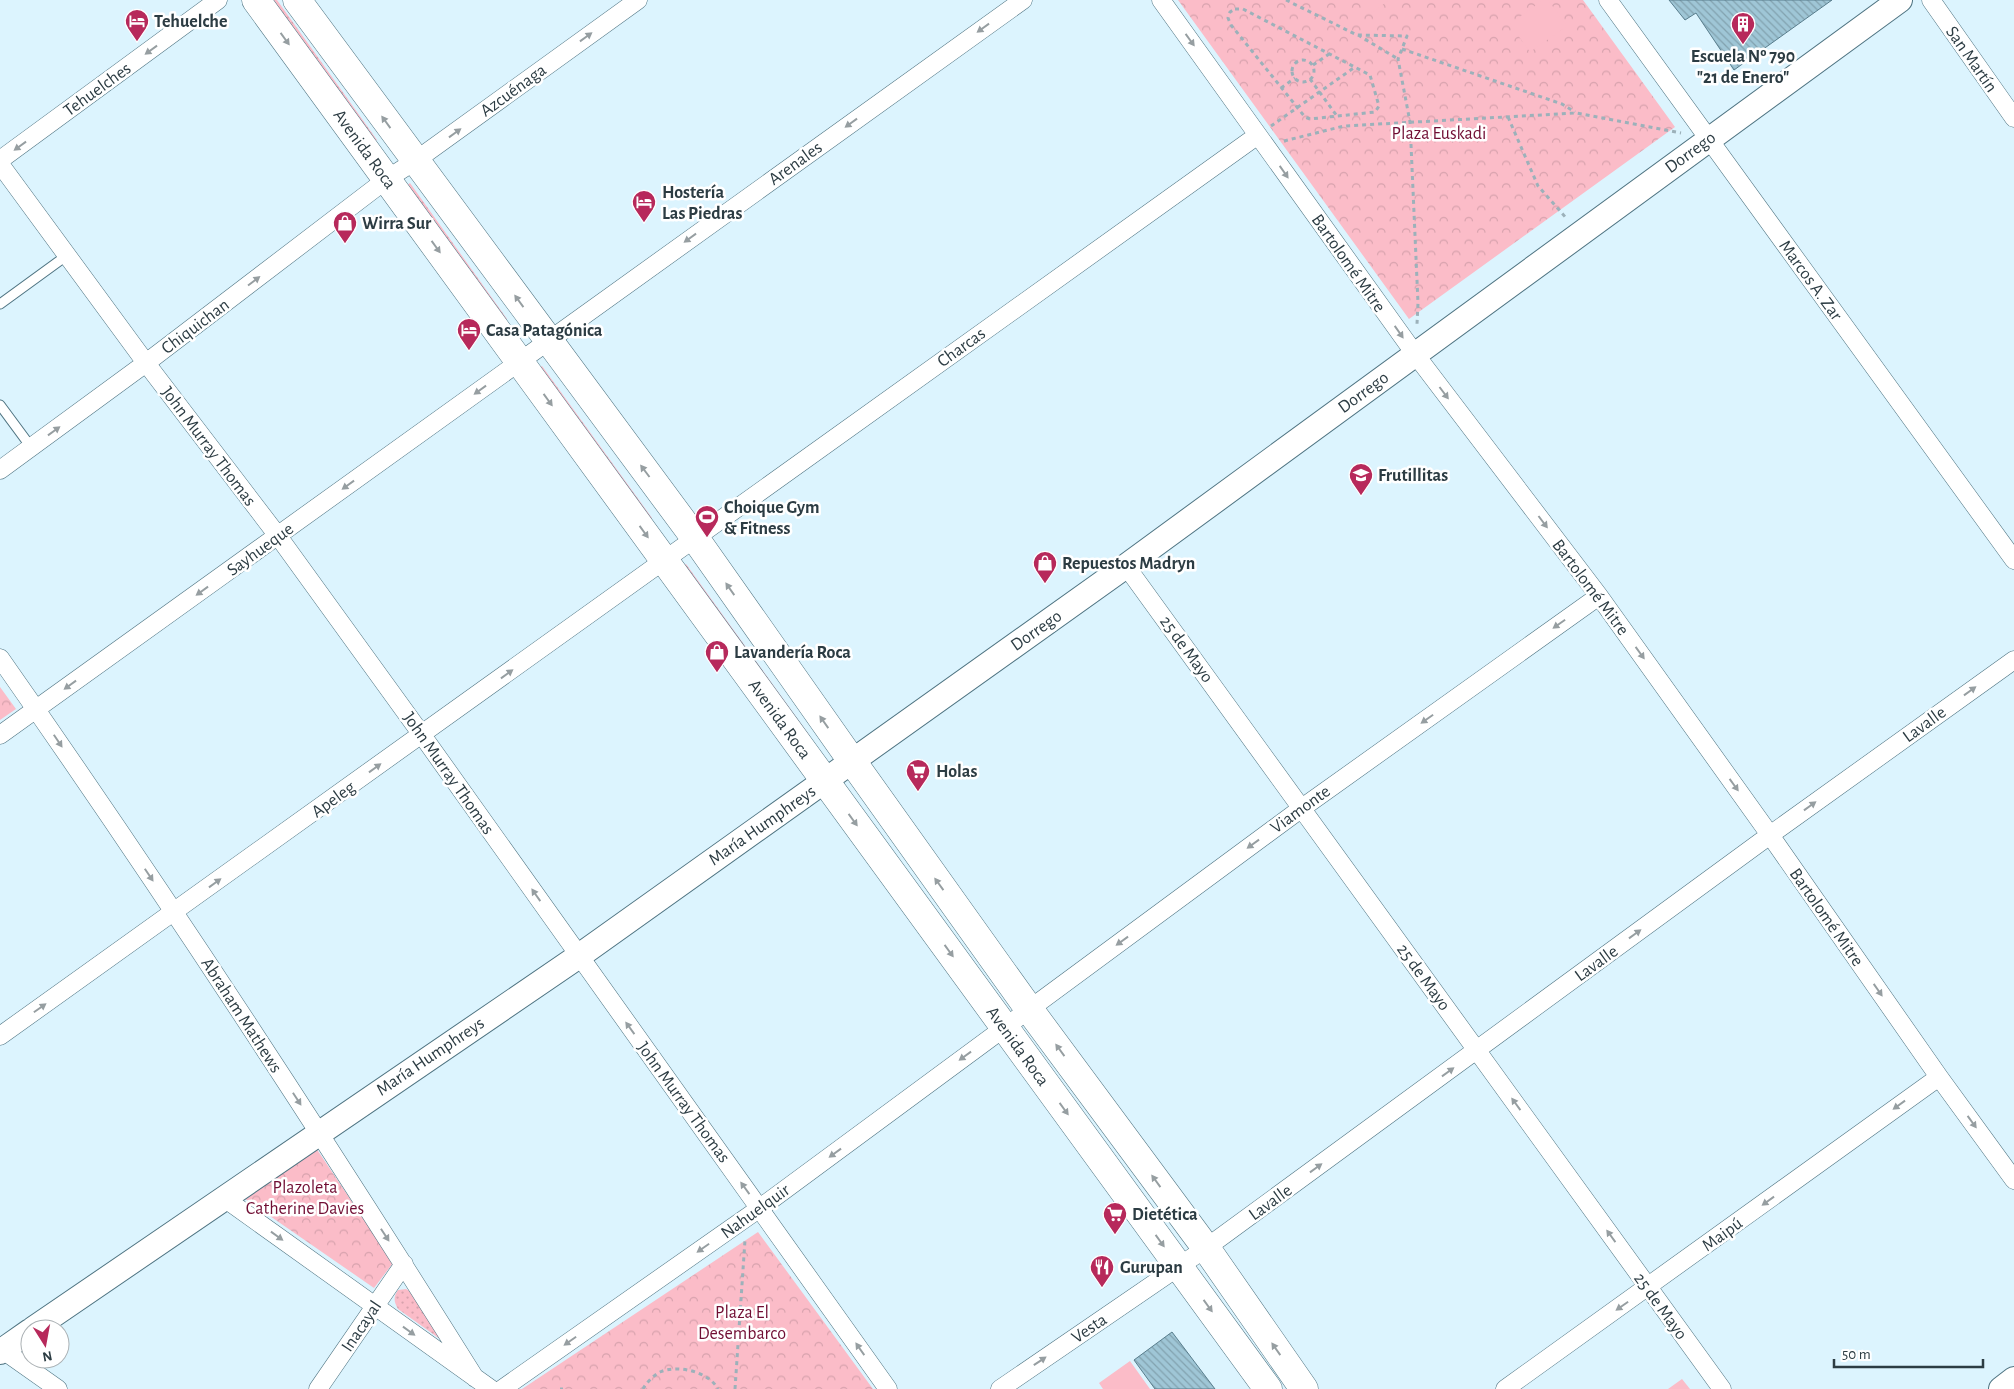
<svg xmlns="http://www.w3.org/2000/svg" width="2014" height="1389" font-family="'Alegreya Sans',sans-serif">
  <defs>
    <pattern id="grass-dots" width="8" height="8" patternUnits="userSpaceOnUse" patternTransform="scale(1.25)"><rect width="8" height="8" fill="#fbbcc8"/><path d="M2 2h.1M6 6h.1" fill="none" stroke="#d7a2ad" stroke-width="1.8" stroke-linecap="round"/></pattern>
    <pattern id="park-crowns" width="20" height="18" patternUnits="userSpaceOnUse" patternTransform="scale(1.25)"><rect width="20" height="18" fill="#fbbcc8"/><path d="M2 6a3 3 0 1 1 6 0M12 15a3 3 0 1 1 6 0" fill="none" stroke="#d7a2ad"/></pattern>
    <pattern id="building-back-hatch" width="6" height="6" patternUnits="userSpaceOnUse" patternTransform="scale(1.25)"><rect width="6" height="6" fill="#9fc6d6"/><path d="M-1 5l2 2M0 0l6 6M5-1l2 2" fill="none" stroke="#82a2af"/></pattern>
  </defs>
  <rect width="100%" height="100%" fill="#dcf4fe"/>
  <!-- grass -->
  <path fill="url(#grass-dots)" d="M270,0h7l100,140 -4,3z
    M410,183l97,136 -5,3 -97,-135z
    M542,366l110,152 -5,3 -110,-152z
    M686,564l124,172 -5,3 -124,-172z
    M406,1289l7,4 29,44 -2,2 -42,-30c-4,-7 -5,-12 0,-19z"/>
  <!-- park -->
  <path fill="url(#park-crowns)" d="M1178,0h405l92,127 -266,192z
    M0,687l16,22 -16,11z
    M314,1145l79,118 -19,25 -130,-90z
    M758,1232l115,157h-351z"/>
  <!-- pitch -->
  <path fill="#fbbcc8" d="M1362,0h27l-17,13z
    M1543,0h5l19,26 -37,26 -20,-28z
    M1130,1361l20,28h-47l-4,-6z
    M1682,1379l8,10h-22z"/>
  <!-- building -->
  <path fill="url(#building-back-hatch)" stroke="#587d8c" d="M1669,0h163l-98,70 -38,-57 -11,7z
    M1172,1332l43,57h-60l-21,-29z"/>
  <g fill="none" stroke-linecap="round" stroke-linejoin="round">
    <!-- lane casing -->
    <g stroke="#4f7482" stroke-width="11">
      <path id="lane" d="M0,304l66,-48
        M0,405l31,42"/>
    </g>
    <!-- street casing -->
    <g stroke="#4f7482" stroke-width="19">
      <path id="street" d="M1161,0l254,354 184,242 171,239 169,242 75,103
        M1608,0l406,560
        M1931,0l83,118
        M0,160l218,-160
        M0,164l146,199 132,173 144,199 466,654
        M0,470l146,-107 241,-184 28,-18 223,-161
        M1126,566l596,823
        M0,658c165,235 322,476 475,720
        M0,735l1023,-735
        M0,1036l1258,-901
        M224,1198l267,191
        M0,1348l58,41
        M318,1389l86,-125
        M502,1389l258,-181 542,-400 297,-212
        M1000,1389l206,-141 564,-413 244,-175
        M1505,1389l434,-312"/>
    </g>
    <!-- secondary casing -->
    <g stroke="#4f7482" stroke-width="26">
      <path id="secondary" d="M33,1329l546,-373 547,-390 774,-566
        M0,1352l30,-21
        M2001,1389l13,-10"/>
    </g>
    <!-- primary casing -->
    <g stroke="#4f7482" stroke-width="29">
      <path id="primary" d="M256,0l1012,1389
        M297,0l398,538 157,223 177,248 177,239 98,141"/>
    </g>
    <!-- path -->
    <path stroke="#9cb1ba" stroke-width="3" stroke-dasharray="4 4" stroke-linecap="butt" d="M1286,0l71,35 50,1 -9,23 12,63 8,181 -1,21
      M1235,9h8l127,66 9,31 -4,6 -65,7 -5,-2 -74,-92 -3,-7 2,-6z
      M1358,35l40,24
      M1402,49l160,55 13,8
      M1292 71a11 11 0 1 1 22 0a11 11 0 1 1-22 0Z
      M1313,65l16,-11
      M1310,79l27,37
      M1281,88l14,-10
      M1508,117l30,69 29,33
      M1271,126l84,-59
      M1284,141l60,-15 232,-13 105,20
      M560,1389h3
      M643,1389c3,-6 11,-14 17,-17 18,-8 49,0 58,17
      M735,1389l10,-149"/>
    <!-- lane -->
    <use href="#lane" stroke="#fff" stroke-width="9"/>
    <!-- street -->
    <use href="#street" stroke="#fff" stroke-width="18"/>
    <!-- secondary -->
    <use href="#secondary" stroke="#fff" stroke-width="24"/>
    <!-- primary -->
    <use href="#primary" stroke="#fff" stroke-width="28"/>
  </g>
  <!-- one-way arrows -->
  <defs><path id="oneway-solid" d="M-6-.8H1V-3.2L6.5 0L1 3.2V.8H-6Z" transform="scale(1.25)"/></defs>
  <g fill="#969ea1">
    <use href="#oneway-solid" transform="translate(983 28) rotate(144)"/>
    <use href="#oneway-solid" transform="translate(586 37) rotate(-36)"/>
    <use href="#oneway-solid" transform="translate(285 39) rotate(54)"/>
    <use href="#oneway-solid" transform="translate(1190 40) rotate(54)"/>
    <use href="#oneway-solid" transform="translate(151 50) rotate(144)"/>
    <use href="#oneway-solid" transform="translate(386 122) rotate(-126)"/>
    <use href="#oneway-solid" transform="translate(851 123) rotate(144)"/>
    <use href="#oneway-solid" transform="translate(455 133) rotate(-36)"/>
    <use href="#oneway-solid" transform="translate(20 146) rotate(144)"/>
    <use href="#oneway-solid" transform="translate(1284 172) rotate(55)"/>
    <use href="#oneway-solid" transform="translate(690 238) rotate(144)"/>
    <use href="#oneway-solid" transform="translate(436 247) rotate(54)"/>
    <use href="#oneway-solid" transform="translate(254 281) rotate(-37)"/>
    <use href="#oneway-solid" transform="translate(519 301) rotate(-126)"/>
    <use href="#oneway-solid" transform="translate(1399 332) rotate(55)"/>
    <use href="#oneway-solid" transform="translate(480 390) rotate(144)"/>
    <use href="#oneway-solid" transform="translate(1444 393) rotate(53)"/>
    <use href="#oneway-solid" transform="translate(548 400) rotate(54)"/>
    <use href="#oneway-solid" transform="translate(54 431) rotate(-36)"/>
    <use href="#oneway-solid" transform="translate(645 471) rotate(-127)"/>
    <use href="#oneway-solid" transform="translate(348 485) rotate(144)"/>
    <use href="#oneway-solid" transform="translate(1543 522) rotate(53)"/>
    <use href="#oneway-solid" transform="translate(644 532) rotate(54)"/>
    <use href="#oneway-solid" transform="translate(730 589) rotate(-125)"/>
    <use href="#oneway-solid" transform="translate(202 591) rotate(144)"/>
    <use href="#oneway-solid" transform="translate(1559 624) rotate(145)"/>
    <use href="#oneway-solid" transform="translate(1640 653) rotate(54)"/>
    <use href="#oneway-solid" transform="translate(507 674) rotate(-36)"/>
    <use href="#oneway-solid" transform="translate(70 685) rotate(144)"/>
    <use href="#oneway-solid" transform="translate(1970 691) rotate(-36)"/>
    <use href="#oneway-solid" transform="translate(1427 719) rotate(145)"/>
    <use href="#oneway-solid" transform="translate(824 722) rotate(-125)"/>
    <use href="#oneway-solid" transform="translate(58 741) rotate(56)"/>
    <use href="#oneway-solid" transform="translate(375 768) rotate(-36)"/>
    <use href="#oneway-solid" transform="translate(1734 785) rotate(54)"/>
    <use href="#oneway-solid" transform="translate(1810 806) rotate(-36)"/>
    <use href="#oneway-solid" transform="translate(853 820) rotate(54)"/>
    <use href="#oneway-solid" transform="translate(1253 844) rotate(144)"/>
    <use href="#oneway-solid" transform="translate(149 875) rotate(56)"/>
    <use href="#oneway-solid" transform="translate(215 883) rotate(-36)"/>
    <use href="#oneway-solid" transform="translate(939 884) rotate(-126)"/>
    <use href="#oneway-solid" transform="translate(536 895) rotate(-125)"/>
    <use href="#oneway-solid" transform="translate(1635 934) rotate(-36)"/>
    <use href="#oneway-solid" transform="translate(1122 941) rotate(144)"/>
    <use href="#oneway-solid" transform="translate(949 951) rotate(54)"/>
    <use href="#oneway-solid" transform="translate(1878 990) rotate(55)"/>
    <use href="#oneway-solid" transform="translate(40 1008) rotate(-35)"/>
    <use href="#oneway-solid" transform="translate(630 1028) rotate(-126)"/>
    <use href="#oneway-solid" transform="translate(1060 1050) rotate(-126)"/>
    <use href="#oneway-solid" transform="translate(965 1056) rotate(144)"/>
    <use href="#oneway-solid" transform="translate(1448 1072) rotate(-36)"/>
    <use href="#oneway-solid" transform="translate(297 1099) rotate(57)"/>
    <use href="#oneway-solid" transform="translate(1516 1104) rotate(-126)"/>
    <use href="#oneway-solid" transform="translate(1899 1105) rotate(144)"/>
    <use href="#oneway-solid" transform="translate(1064 1109) rotate(54)"/>
    <use href="#oneway-solid" transform="translate(1972 1122) rotate(54)"/>
    <use href="#oneway-solid" transform="translate(835 1153) rotate(144)"/>
    <use href="#oneway-solid" transform="translate(1316 1168) rotate(-36)"/>
    <use href="#oneway-solid" transform="translate(1156 1181) rotate(-126)"/>
    <use href="#oneway-solid" transform="translate(745 1188) rotate(-126)"/>
    <use href="#oneway-solid" transform="translate(1768 1201) rotate(144)"/>
    <use href="#oneway-solid" transform="translate(385 1235) rotate(57)"/>
    <use href="#oneway-solid" transform="translate(277 1236) rotate(36)"/>
    <use href="#oneway-solid" transform="translate(1611 1236) rotate(-126)"/>
    <use href="#oneway-solid" transform="translate(1160 1241) rotate(54)"/>
    <use href="#oneway-solid" transform="translate(703 1248) rotate(145)"/>
    <use href="#oneway-solid" transform="translate(1208 1306) rotate(54)"/>
    <use href="#oneway-solid" transform="translate(1622 1306) rotate(145)"/>
    <use href="#oneway-solid" transform="translate(409 1331) rotate(36)"/>
    <use href="#oneway-solid" transform="translate(570 1341) rotate(145)"/>
    <use href="#oneway-solid" transform="translate(860 1349) rotate(-125)"/>
    <use href="#oneway-solid" transform="translate(1276 1349) rotate(-125)"/>
    <use href="#oneway-solid" transform="translate(1040 1361) rotate(-34)"/>
  </g>
  <!-- icons -->
  <defs>
    <g id="hotel-pin" transform="scale(1.25)"><path d="M0 17L-7.5 6A9.5 9.5 0 1 1 7.5 6Z" fill="#b7295b" stroke="#fff"/><path d="M-6-4.5h1.5V1H6V5H4.5V3h-9V5H-6ZM-4 0a1.8 1.8 0 1 1 3.6 0ZM.5 0V-2.5h3Q6-2.5 6 0Z" fill="#fff"/></g>
    <g id="building-pin" transform="scale(1.25)"><path d="M0 17L-7.5 6A9.5 9.5 0 1 1 7.5 6Z" fill="#b7295b" stroke="#fff"/><path d="M-4-6H4V6H1V3H-1V6H-4ZM-2.5-4.3h1.7v1.8h-1.7ZM.8-4.3h1.7v1.8H.8ZM-2.5-1h1.7V.8h-1.7ZM.8-1h1.7V.8H.8Z" fill="#fff"/></g>
    <g id="shop-pin" transform="scale(1.25)"><path d="M0 17L-7.5 6A9.5 9.5 0 1 1 7.5 6Z" fill="#b7295b" stroke="#fff"/><path d="M-5-2.5h2.3a2.7 3.5 0 0 1 5.4 0H5L5.5 6h-11ZM-1.5-2.5h3a1.5 2.3 0 0 0-3 0Z" fill="#fff"/></g>
    <g id="school-pin" transform="scale(1.25)"><path d="M0 17L-7.5 6A9.5 9.5 0 1 1 7.5 6Z" fill="#b7295b" stroke="#fff"/><path d="M0-5L7-2L0 1L-7-2ZM-4 1L0 2.5L4 1V4Q0 6-4 4Z" fill="#fff"/></g>
    <g id="stadium-pin" transform="scale(1.25)"><path d="M0 17L-7.5 6A9.5 9.5 0 1 1 7.5 6Z" fill="#b7295b" stroke="#fff"/><path d="M0-5a6.5 5 0 1 0 0 10a6.5 5 0 1 0 0-10ZM-3.5-1.8h7v3.6h-7Z" fill="#fff"/></g>
    <g id="supermarket-pin" transform="scale(1.25)"><path d="M0 17L-7.5 6A9.5 9.5 0 1 1 7.5 6Z" fill="#b7295b" stroke="#fff"/><path d="M-6-5.5h2.5l.6 2H6L4.5 2H-2.5L-4.4-4H-6ZM-1.5 3.2a1.3 1.3 0 1 0 .1 0ZM3 3.2a1.3 1.3 0 1 0 .1 0Z" fill="#fff"/></g>
    <g id="restaurant-pin" transform="scale(1.25)"><path d="M0 17L-7.5 6A9.5 9.5 0 1 1 7.5 6Z" fill="#b7295b" stroke="#fff"/><path d="M-5-6h1v4h1v-4h1v4h1v-4h1v5L-1.5 .5V6h-2V.5L-5-1ZM5-6V6H3V1.5H1.5Q1.5-4 5-6Z" fill="#fff"/></g>
  </defs>
  <g fill-rule="evenodd">
    <use href="#hotel-pin" x="137" y="21"/>
    <use href="#building-pin" x="1743" y="24"/>
    <use href="#hotel-pin" x="644" y="202"/>
    <use href="#shop-pin" x="345" y="223"/>
    <use href="#hotel-pin" x="469" y="330"/>
    <use href="#school-pin" x="1361" y="475"/>
    <use href="#stadium-pin" x="707" y="517"/>
    <use href="#shop-pin" x="1045" y="563"/>
    <use href="#shop-pin" x="717" y="652"/>
    <use href="#supermarket-pin" x="918" y="771"/>
    <use href="#supermarket-pin" x="1115" y="1214"/>
    <use href="#restaurant-pin" x="1102" y="1267"/>
  </g>
  <g text-anchor="middle" stroke-width="5" stroke-linejoin="round" paint-order="stroke">
    <!-- poi labels -->
    <g font-size="18" font-weight="bold" fill="#2c3c43" stroke="#fff" text-anchor="start">
      <text x="154" y="27">Tehuelche</text>
      <text x="1743" y="62" text-anchor="middle">Escuela Nº 790<tspan x="1743" dy="21">"21 de Enero"</tspan></text>
      <text x="662" y="198">Hostería<tspan x="662" dy="21">Las Piedras</tspan></text>
      <text x="362" y="229">Wirra Sur</text>
      <text x="486" y="336">Casa Patagónica</text>
      <text x="1378" y="481">Frutillitas</text>
      <text x="724" y="513">Choique Gym<tspan x="724" dy="21">&amp; Fitness</tspan></text>
      <text x="1062" y="569">Repuestos Madryn</text>
      <text x="734" y="658">Lavandería Roca</text>
      <text x="936" y="777">Holas</text>
      <text x="1132" y="1220">Dietética</text>
      <text x="1120" y="1273">Gurupan</text>
    </g>
    <!-- street labels -->
    <g font-size="18" fill="#2c3c43" stroke="#fff">
      <text transform="translate(1972 59) rotate(55)" y="6">San Martín</text>
      <text transform="translate(97 89) rotate(-36)" y="6">Tehuelches</text>
      <text transform="translate(513 90) rotate(-36)" y="6">Azcuénaga</text>
      <text transform="translate(365 149) rotate(54)" y="6">Avenida Roca</text>
      <text transform="translate(1690 152) rotate(-36)" y="6">Dorrego</text>
      <text transform="translate(795 163) rotate(-36)" y="6">Arenales</text>
      <text transform="translate(1349 263) rotate(55)" y="6">Bartolomé Mitre</text>
      <text transform="translate(1811 280) rotate(54)" y="6">Marcos A. Zar</text>
      <text transform="translate(195 326) rotate(-37)" y="6">Chiquichan</text>
      <text transform="translate(961 347) rotate(-36)" y="6">Charcas</text>
      <text transform="translate(1363 392) rotate(-36)" y="6">Dorrego</text>
      <text transform="translate(209 446) rotate(53)" y="6">John Murray Thomas</text>
      <text transform="translate(260 549) rotate(-36)" y="6">Sayhueque</text>
      <text transform="translate(1591 587) rotate(53)" y="6">Bartolomé Mitre</text>
      <text transform="translate(1036 630) rotate(-35)" y="6">Dorrego</text>
      <text transform="translate(1187 649) rotate(54)" y="6">25 de Mayo</text>
      <text transform="translate(780 719) rotate(54)" y="6">Avenida Roca</text>
      <text transform="translate(1924 724) rotate(-36)" y="6">Lavalle</text>
      <text transform="translate(449 773) rotate(55)" y="6">John Murray Thomas</text>
      <text transform="translate(333 799) rotate(-36)" y="6">Apeleg</text>
      <text transform="translate(1300 809) rotate(-36)" y="6">Viamonte</text>
      <text transform="translate(762 825) rotate(-35)" y="6">María Humphreys</text>
      <text transform="translate(1827 917) rotate(55)" y="6">Bartolomé Mitre</text>
      <text transform="translate(1596 963) rotate(-36)" y="6">Lavalle</text>
      <text transform="translate(1424 977) rotate(54)" y="6">25 de Mayo</text>
      <text transform="translate(242 1015) rotate(57)" y="6">Abraham Mathews</text>
      <text transform="translate(1018 1046) rotate(54)" y="6">Avenida Roca</text>
      <text transform="translate(430 1056) rotate(-34)" y="6">María Humphreys</text>
      <text transform="translate(684 1102) rotate(54)" y="6">John Murray Thomas</text>
      <text transform="translate(1270 1202) rotate(-36)" y="6">Lavalle</text>
      <text transform="translate(755 1211) rotate(-36)" y="6">Nahuelquir</text>
      <text transform="translate(1722 1234) rotate(-36)" y="6">Maipú</text>
      <text transform="translate(1661 1306) rotate(54)" y="6">25 de Mayo</text>
      <text transform="translate(361 1326) rotate(-56)" y="6">Inacayal</text>
      <text transform="translate(1089 1328) rotate(-34)" y="6">Vesta</text>
    </g>
    <!-- park labels -->
    <g font-size="18" fill="#700d33" stroke="#fff">
      <text x="1439" y="139">Plaza Euskadi</text>
      <text x="305" y="1193">Plazoleta<tspan x="305" dy="21">Catherine Davies</tspan></text>
      <text x="742" y="1318">Plaza El<tspan x="742" dy="21">Desembarco</tspan></text>
    </g>
  </g>
  <!-- north arrow -->
  <g transform="translate(45 1344) rotate(169)"><circle r="24" fill="#ffffff" stroke="#abb1b4"/>
  <path d="M0-4L9 19L0 12L-9 19Z" fill="#b7295b"/>
  <text y="-8" font-size="14" font-weight="bold" text-anchor="middle" fill="#2c3c43">N</text>
  </g>
  <!-- scale -->
  <path d="M1834 1359v8h149v-8" fill="none" stroke="#2c3c43" stroke-width="2.5"/>
  <text x="1842" y="1359" font-size="15" fill="#2c3c43" stroke="#ffffff" stroke-width="4" paint-order="stroke">50 m</text>
</svg>
